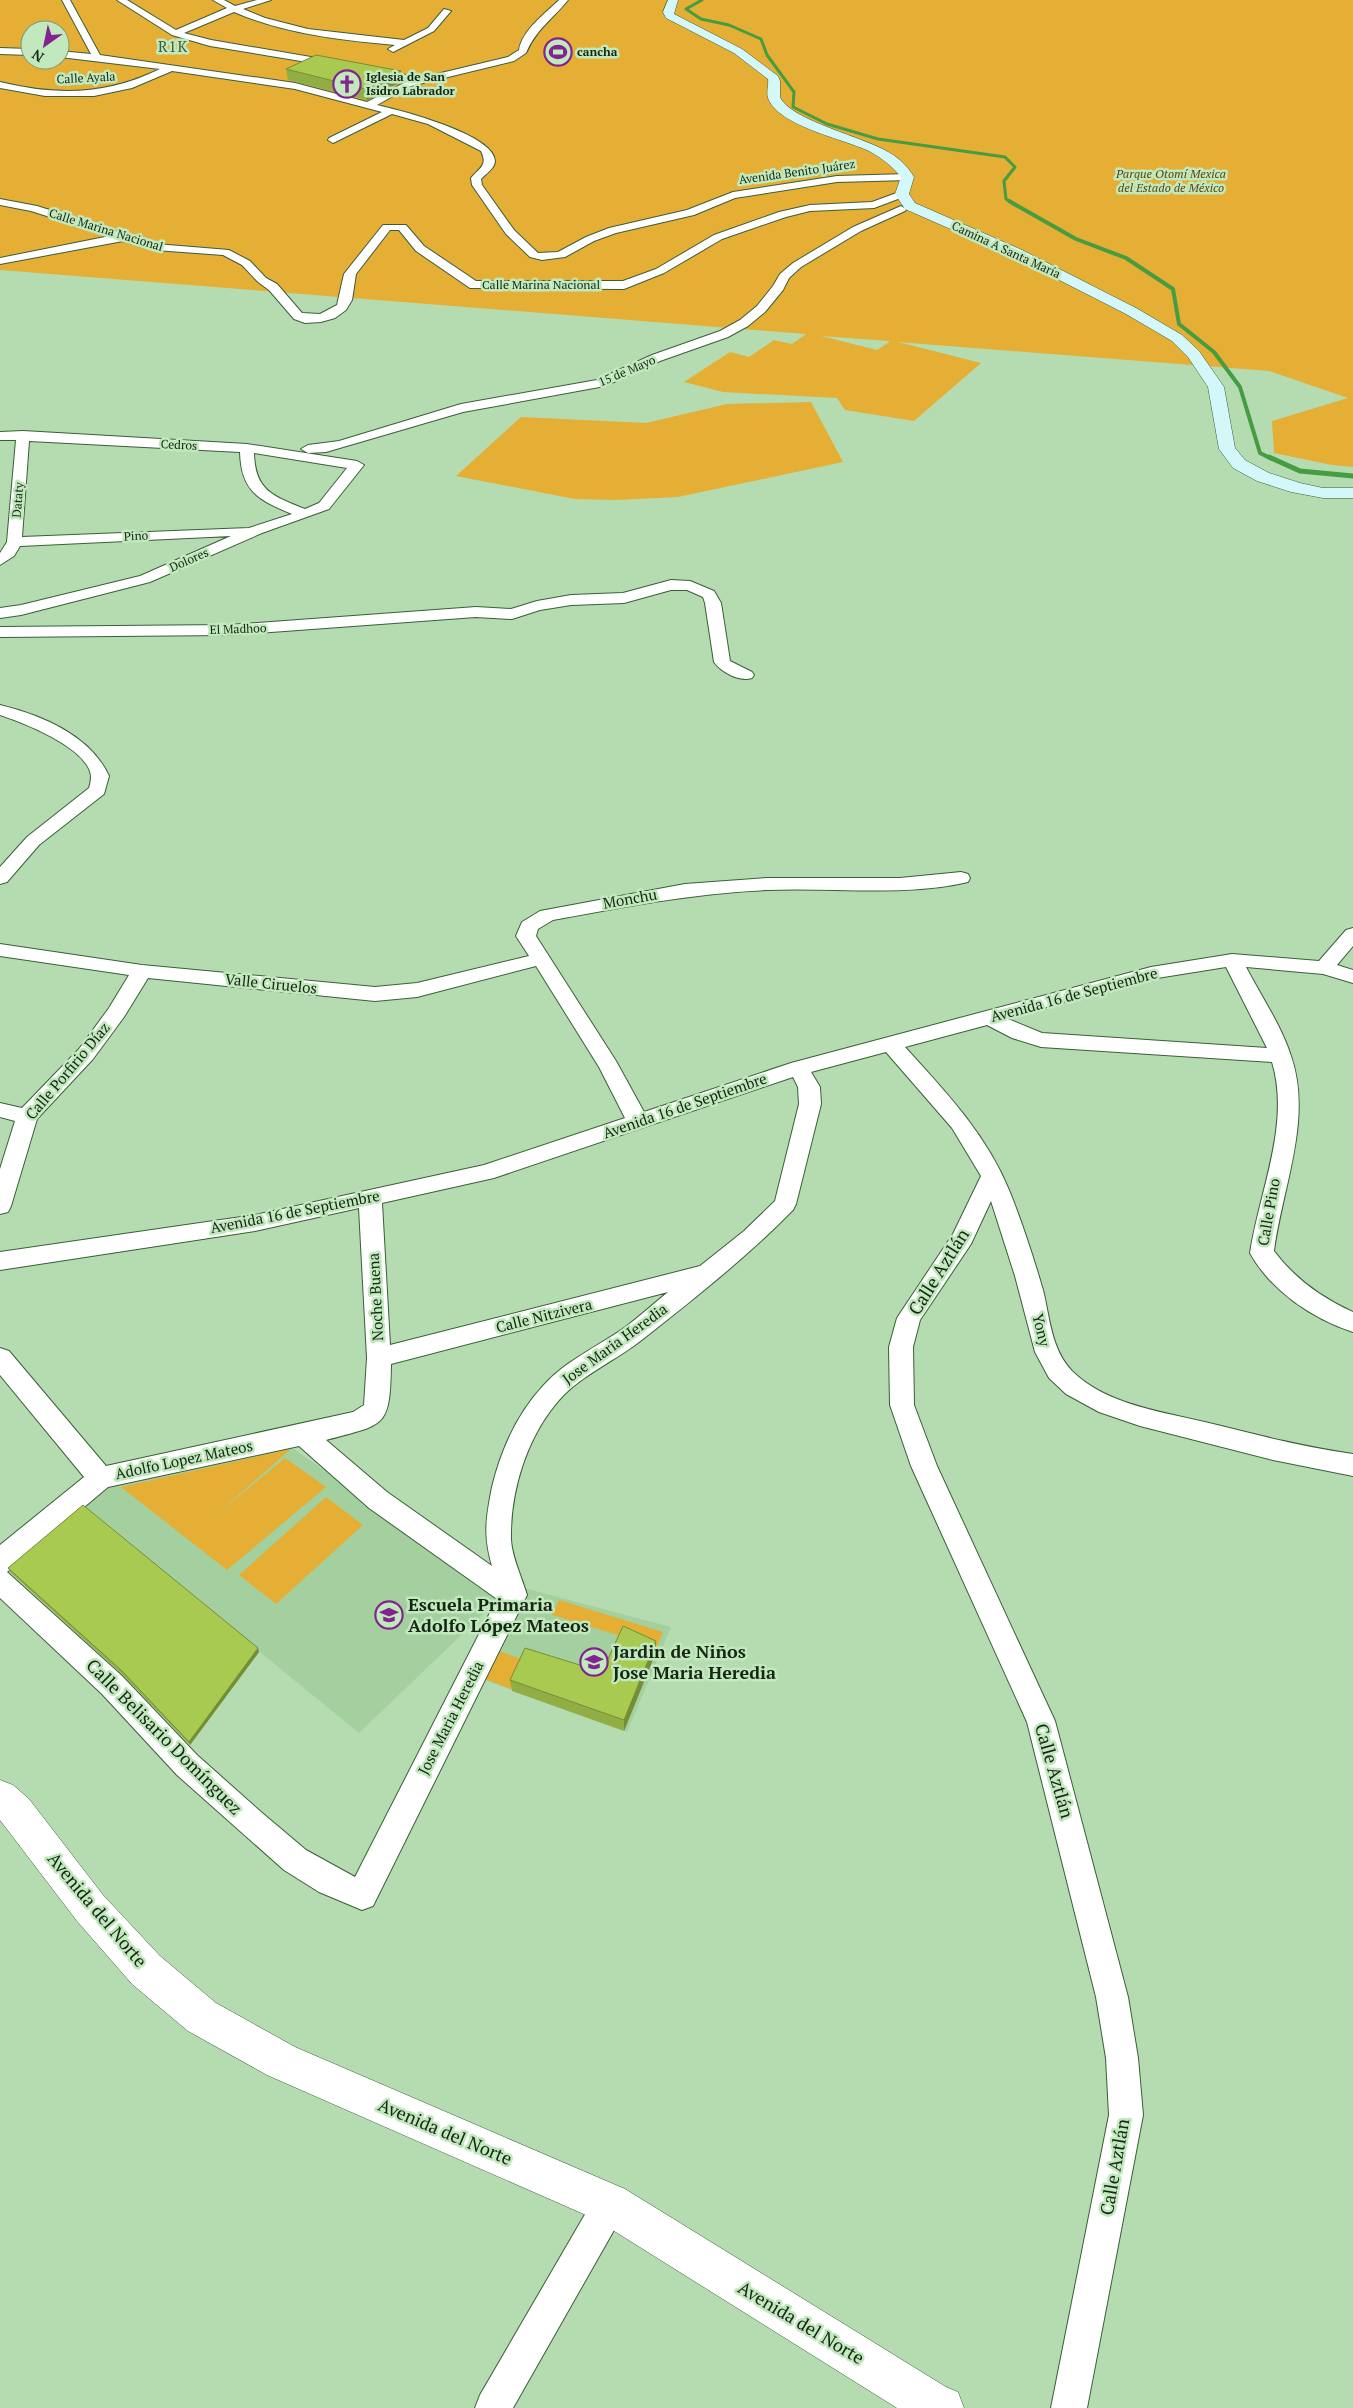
<svg xmlns="http://www.w3.org/2000/svg" width="1353" height="2408" font-family="'PT Serif',serif">
  <rect width="100%" height="100%" fill="#b4dcb0"/>
  <!-- built -->
  <path fill="#a4d09f" d="M291,1447l212,148 -144,138 -283,-231 44,-21z
    M524,1588l147,39 -44,105 -143,-52z"/>
  <!-- green -->
  <path fill="#e5ae35" fill-rule="evenodd" d="M0,0h1353v467l-21,-2 -58,-12 -2,-32 76,-23 -79,-27 -371,-29 83,21 -67,58 -69,-11 -8,-12 -114,-6 -39,-10 46,-30 19,5 25,-17 18,4 14,-10 -806,-64zM30,30h30v30h-30zM821,336l68,5v1l-12,8z
    M811,402l32,60 -165,35 -62,3 -41,-1 -119,-23 65,-59 125,6 81,-19z
    M291,1449l-75,66 69,-57 41,29 -99,83 -106,-83z
    M326,1497l37,28 -87,79 -37,-29z
    M559,1600l104,32 -6,15 -105,-32z
    M499,1651l27,10 -15,28 -26,-10z"/>
  <g fill="none" stroke-linecap="round" stroke-linejoin="round">
    <!-- stream-far2 -->
    <path stroke="#469c41" stroke-width="3" d="M702,0l-16,9 15,10 28,6 32,14 6,16 27,37 -1,15 34,17 51,15 127,18 10,10 -11,14 2,18 5,3"/>
    <!-- stream-far1 -->
    <path stroke="#469c41" stroke-width="4" d="M1009,201l67,38 50,19 47,31 6,35 35,28 26,35 20,66 12,6"/>
    <!-- stream -->
    <path stroke="#469c41" stroke-width="5" d="M1269,457l31,14 53,5"/>
    <!-- minor casing -->
    <g stroke="#3b5e38" stroke-width="2">
      <path id="minor" d="M62,0h8l30,55 195,28 72,19 41,-21 -40,-10v-4l52,11 88,-21 11,-7c3,-20 27,-37 40,-50h9c-16,20 -31,28 -42,53l-12,8 -103,25 -34,19c22,5 117,29 118,56 0,7 -9,13 -14,18l1,6 32,45 24,23 20,-1 28,-15 23,-9 78,-18 46,-18 104,-16 71,-2 5,3 -5,3 -71,2 -102,16 -41,17 -78,18 -22,8 -29,16 -23,3 -12,-3 -24,-23 -34,-49 -1,-7c9,-11 17,-12 10,-27l-53,-27 -36,-10 -59,29 -5,-3 1,-2 53,-26 -87,-23 -123,-18 -40,17 -38,8h-49l-45,-8v-6c58,14 107,13 160,-13l-100,-12v-6l31,3z
        M117,0h10l49,30 51,-22 -14,-8h11l11,6 22,-6h14l-28,9 22,9 43,11 96,11 24,-12 16,-19 7,2 -17,20 -41,21 -5,-3 7,-4c-55,-5 -110,-11 -161,-33l-50,21 27,7 129,22v4l-3,1 -127,-21 -38,-11z
        M0,48l30,1v6l-30,-1z
        M902,191l4,1v4l-32,12 -64,3 -24,6 -64,22 -58,34 -40,16 -154,-1 -54,-37 -17,-21h-9l-34,44 -4,26 -6,10 -11,8 -14,4 -16,1 -11,-4 -25,-29 -11,-8 -16,-17 -19,-10 -68,-5 -32,-9 -123,23v-6l110,-22 -79,-25 -31,-6v-6l37,7 119,38 73,6 21,11 16,17 11,6 25,29 18,1 17,-9 7,-31 39,-49h23l18,21 52,35h147l33,-12 58,-34 65,-23 31,-7 62,-3z
        M901,206l5,3 -1,2 -44,20 -60,36 -12,11 -6,12 -18,22 -17,14 -20,11 -68,24 -55,25 -142,26 -137,40 -18,1 -7,-4 7,-4 31,-4 122,-37 136,-24 55,-25 68,-24 20,-11 17,-14 16,-20 7,-12 13,-11 60,-36z
        M23,431l224,13 110,17 7,4 -35,44 -67,24 -112,49 -129,33 -21,3v-10l21,-3 119,-29 91,-40 -211,10 -6,10 -14,9v-12l7,-11 9,-102h-16v-8zM29,441l211,11c1,39 18,48 52,62l-43,14 -227,9zM254,453l93,15 -28,35 -14,6c-32,-13 -50,-18 -51,-56z
        M671,580l19,1 24,10 7,12 9,58 22,11 2,3 -2,3c-13,4 -31,-6 -38,-16l-9,-59 -2,-6 -16,-7h-16l-47,13 -53,2 -31,5 -28,9 -36,-2 -247,18 -229,2v-10l229,-2 247,-18 35,2 26,-8 34,-6 52,-2z
        M0,705c41,10 90,30 109,71l-5,18 -65,51 -32,37 -7,2v-17l27,-30 62,-49c1,-3 2,-8 2,-12 -3,-28 -67,-53 -91,-61z
        M961,872l7,2 2,4 -2,4c-61,15 -138,5 -201,8 -73,3 -143,17 -214,30l-15,9 -2,7 80,125 28,51 147,-49 360,-96 81,-13 87,7 27,-31 7,-2v18l-16,19 16,5v13l-30,-9 -77,-7c15,29 35,58 45,89 22,63 -9,132 -17,195 21,28 48,47 79,61v20c-40,-13 -82,-41 -103,-79 9,-61 41,-129 22,-191l-231,-15 -29,-9 -25,-13 -82,22c40,44 81,87 104,143 13,32 24,66 34,100 7,28 8,59 29,81 34,34 92,41 137,52 48,12 95,24 144,31v22l-80,-16 -133,-34 -41,-14 -33,-18 -17,-16 -14,-26 -20,-76 -24,-75 -20,43 -51,76 -7,27 1,58 23,61 118,255 73,276 10,61 5,57 -56,293h-36l58,-293 -3,-57 -10,-61 -69,-275 -116,-256 -21,-61 -1,-58 8,-29 56,-84 28,-58 -29,-48 -66,-76 -75,20 9,15 1,17 -25,100 -3,6c-46,47 -98,88 -150,129 -26,21 -60,35 -83,60 -33,37 -50,92 -49,141 1,17 11,38 16,55l-154,311 -11,4 -43,-18 -35,-22 -107,-95 -75,-81 -102,-96v-53l84,-68 -84,-102v-27l9,3 97,115 247,-54 11,-7 3,-47 -8,-150 -104,23 -255,39v-18l255,-37 229,-50 141,-47 -26,-51 -63,-101 -119,31 -42,4 -227,-23 -24,39 -31,42 -56,60 -26,87 -3,6 -8,2v-45l15,-48 -15,-4v-14l22,5 57,-59 30,-41 20,-33 -129,-19v-12l142,21 233,22 42,-4 112,-27 -13,-20 6,-14 18,-11 145,-27 82,-6h133zM1226,967l41,81 -225,-15 -34,-14 71,-22 72,-18zM793,1077l5,10 1,17 -24,97 -31,30 -44,35 -310,79 -8,-142 112,-25zM668,1292c-15,12 -29,25 -44,36 -27,19 -59,33 -81,58 -26,28 -42,64 -51,101 -6,31 -9,48 0,79l-105,-74 -61,-52c59,-16 64,-11 65,-76zM299,1446l70,62 128,91 -142,278 -49,-27 -45,-38 -64,-57 -75,-79 -115,-104 101,-85z
        M610,2187l12,5 5,12 -5,12 -109,192h-38l5,-13 118,-203z"/>
    </g>
    <!-- tertiary casing -->
    <g stroke="#3b5e38" stroke-width="1">
      <path id="tertiary" d="M0,1780l13,5 16,14 74,96 57,61 56,47 79,44 330,142 321,198 12,5 6,16h-67l-302,-189 -328,-144 -79,-44 -56,-47 -55,-63 -77,-101z"/>
    </g>
    <!-- secondary casing -->
    <g stroke="#3b5e38" stroke-width="1">
      <path id="secondary" d="M668,0h10l-4,14 68,35 36,27 2,5v16c11,24 85,40 110,56 10,6 18,14 24,24l-5,17 6,9 107,47 114,58 46,27 17,16 25,36 11,61 10,12 24,13 31,10 23,5h30v10h-30l-32,-6 -34,-11 -24,-13 -14,-19 -11,-62 -20,-30 -16,-16 -46,-27 -114,-58 -107,-47 -10,-15 6,-17c-9,-11 -19,-19 -32,-26 -25,-12 -91,-25 -101,-53 -2,-6 1,-12 0,-19l-34,-26 -68,-35 -3,-6z"/>
    </g>
    <!-- minor -->
    <use href="#minor" fill="#fff" fill-rule="evenodd"/>
    <!-- tertiary -->
    <use href="#tertiary" fill="#fff" fill-rule="evenodd"/>
    <!-- secondary -->
    <use href="#secondary" fill="#d4f8fa" fill-rule="evenodd"/>
  </g>
  <!-- wall -->
  <path fill="#91ae45" d="M286,69l115,2 1,10 -35,19 -79,-20z
    M8,1568l251,84 -69,93 -67,-70 -113,-103z
    M656,1652l-32,79 -112,-40 -2,-11 92,-8z"/>
  <!-- shaded-wall -->
  <path fill="#768d38" d="M401,71l1,10 -35,19 -1,-11z
    M656,1641v11l-32,79v-11z
    M258,1648l1,4 -69,93 -1,-3z"/>
  <!-- building -->
  <path fill="#a9ca50" stroke="#768d38" d="M316,55l85,16 -35,18 -80,-20z
    M83,1505l175,143 -69,94 -67,-71 -114,-103z
    M623,1626l33,15 -32,79 -114,-40 15,-32 77,24z"/>
  <!-- icons -->
  <defs>
    <g id="stadium-ring" transform="scale(1.4375)"><circle r="9.5" fill="#c1e9bd" stroke="#82238f" stroke-width="1.5"/><path d="M0-5a6.5 5 0 1 0 0 10a6.5 5 0 1 0 0-10ZM-3.5-1.8h7v3.6h-7Z" fill="#82238f"/></g>
    <g id="church-ring" transform="scale(1.4375)"><circle r="9.5" fill="#c1e9bd" stroke="#82238f" stroke-width="1.5"/><path d="M-1.2-6h2.4v3.5h3.3v2.4h-3.3V6h-2.4V-.1h-3.3v-2.4h3.3Z" fill="#82238f"/></g>
    <g id="school-ring" transform="scale(1.4375)"><circle r="9.5" fill="#c1e9bd" stroke="#82238f" stroke-width="1.5"/><path d="M0-5L7-2L0 1L-7-2ZM-4 1L0 2.5L4 1V4Q0 6-4 4Z" fill="#82238f"/></g>
  </defs>
  <g fill-rule="evenodd">
    <use href="#stadium-ring" x="558" y="52"/>
    <use href="#church-ring" x="347" y="84"/>
    <use href="#school-ring" x="389" y="1615"/>
    <use href="#school-ring" x="594" y="1662"/>
  </g>
  <g text-anchor="middle" stroke-width="5" stroke-linejoin="round" paint-order="stroke">
    <!-- far-poi labels -->
    <g font-size="12" font-weight="bold" fill="#162514" stroke="#c1e9bd" text-anchor="start">
      <text x="577" y="56">cancha</text>
      <text x="366" y="81">Iglesia de San<tspan x="366" dy="14">Isidro Labrador</tspan></text>
    </g>
    <!-- far-street labels -->
    <g font-size="12" fill="#162514" stroke="#c1e9bd">
      <text transform="translate(86 78) rotate(-3)" y="4">Calle Ayala</text>
      <text transform="translate(797 172) rotate(-8)" y="4">Avenida Benito Juárez</text>
      <text transform="translate(106 230) rotate(17)" y="4">Calle Marina Nacional</text>
      <text transform="translate(1006 250) rotate(25)" y="4">Camina A Santa María</text>
      <text x="541" y="289">Calle Marina Nacional</text>
      <text transform="translate(627 371) rotate(-23)" y="4">15 de Mayo</text>
      <text transform="translate(179 445) rotate(3)" y="4">Cedros</text>
      <text transform="translate(18 500) rotate(-85)" y="4">Dataty</text>
      <text transform="translate(136 536) rotate(-3)" y="4">Pino</text>
      <text transform="translate(189 560) rotate(-24)" y="4">Dolores</text>
      <text transform="translate(238 629) rotate(-2)" y="4">El Madhoo</text>
    </g>
    <!-- far-park labels -->
    <g font-size="12" font-style="italic" fill="#5b4410" stroke="#c1e9bd">
      <text x="1171" y="178">Parque Otomí Mexica<tspan x="1171" dy="14">del Estado de México</tspan></text>
    </g>
    <!-- far-quarter labels -->
    <g font-size="15" letter-spacing="1" fill="#3d603a" stroke="#c1e9bd">
      <text x="173" y="52">R1K</text>
    </g>
    <!-- street labels -->
    <g font-size="15" fill="#162514" stroke="#c1e9bd">
      <text transform="translate(630 899) rotate(-10)" y="5">Monchu</text>
      <text transform="translate(271 984) rotate(6)" y="5">Valle Ciruelos</text>
      <text transform="translate(1074 995) rotate(-15)" y="5">Avenida 16 de Septiembre</text>
      <text transform="translate(68 1071) rotate(-50)" y="5">Calle Porfirio Díaz</text>
      <text transform="translate(685 1106) rotate(-19)" y="5">Avenida 16 de Septiembre</text>
      <text transform="translate(295 1212) rotate(-11)" y="5">Avenida 16 de Septiembre</text>
      <text transform="translate(1269 1212) rotate(-80)" y="5">Calle Pino</text>
      <text transform="translate(376 1297) rotate(-93)" y="5">Noche Buena</text>
      <text transform="translate(544 1316) rotate(-14)" y="5">Calle Nitzivera</text>
      <text transform="translate(1041 1330) rotate(76)" y="5">Yony</text>
      <text transform="translate(615 1344) rotate(-36)" y="5">Jose Maria Heredia</text>
      <text transform="translate(184 1460) rotate(-12)" y="5">Adolfo Lopez Mateos</text>
      <text transform="translate(451 1718) rotate(-63)" y="5">Jose Maria Heredia</text>
    </g>
    <!-- near-street labels -->
    <g font-size="18" fill="#162514" stroke="#c1e9bd">
      <text transform="translate(939 1272) rotate(-58)" y="6">Calle Aztlán</text>
      <text transform="translate(164 1737) rotate(45)" y="6">Calle Belisario Domínguez</text>
      <text transform="translate(1054 1771) rotate(74)" y="6">Calle Aztlán</text>
      <text transform="translate(97 1910) rotate(50)" y="6">Avenida del Norte</text>
      <text transform="translate(445 2132) rotate(23)" y="6">Avenida del Norte</text>
      <text transform="translate(1115 2167) rotate(-80)" y="6">Calle Aztlán</text>
      <text transform="translate(801 2323) rotate(31)" y="6">Avenida del Norte</text>
    </g>
    <!-- near-poi labels -->
    <g font-size="18" font-weight="bold" fill="#162514" stroke="#c1e9bd" text-anchor="start">
      <text x="408" y="1611">Escuela Primaria<tspan x="408" dy="21">Adolfo López Mateos</tspan></text>
      <text x="613" y="1658">Jardin de Niños<tspan x="613" dy="21">Jose Maria Heredia</tspan></text>
    </g>
  </g>
  <!-- north arrow -->
  <g transform="translate(45 45) rotate(213)"><circle r="24" fill="#c1e9bd" stroke="#7d9b79"/>
  <path d="M0-4L9 19L0 12L-9 19Z" fill="#82238f"/>
  <text y="-8" font-size="14" font-weight="bold" text-anchor="middle" fill="#162514">N</text>
  </g>
</svg>
